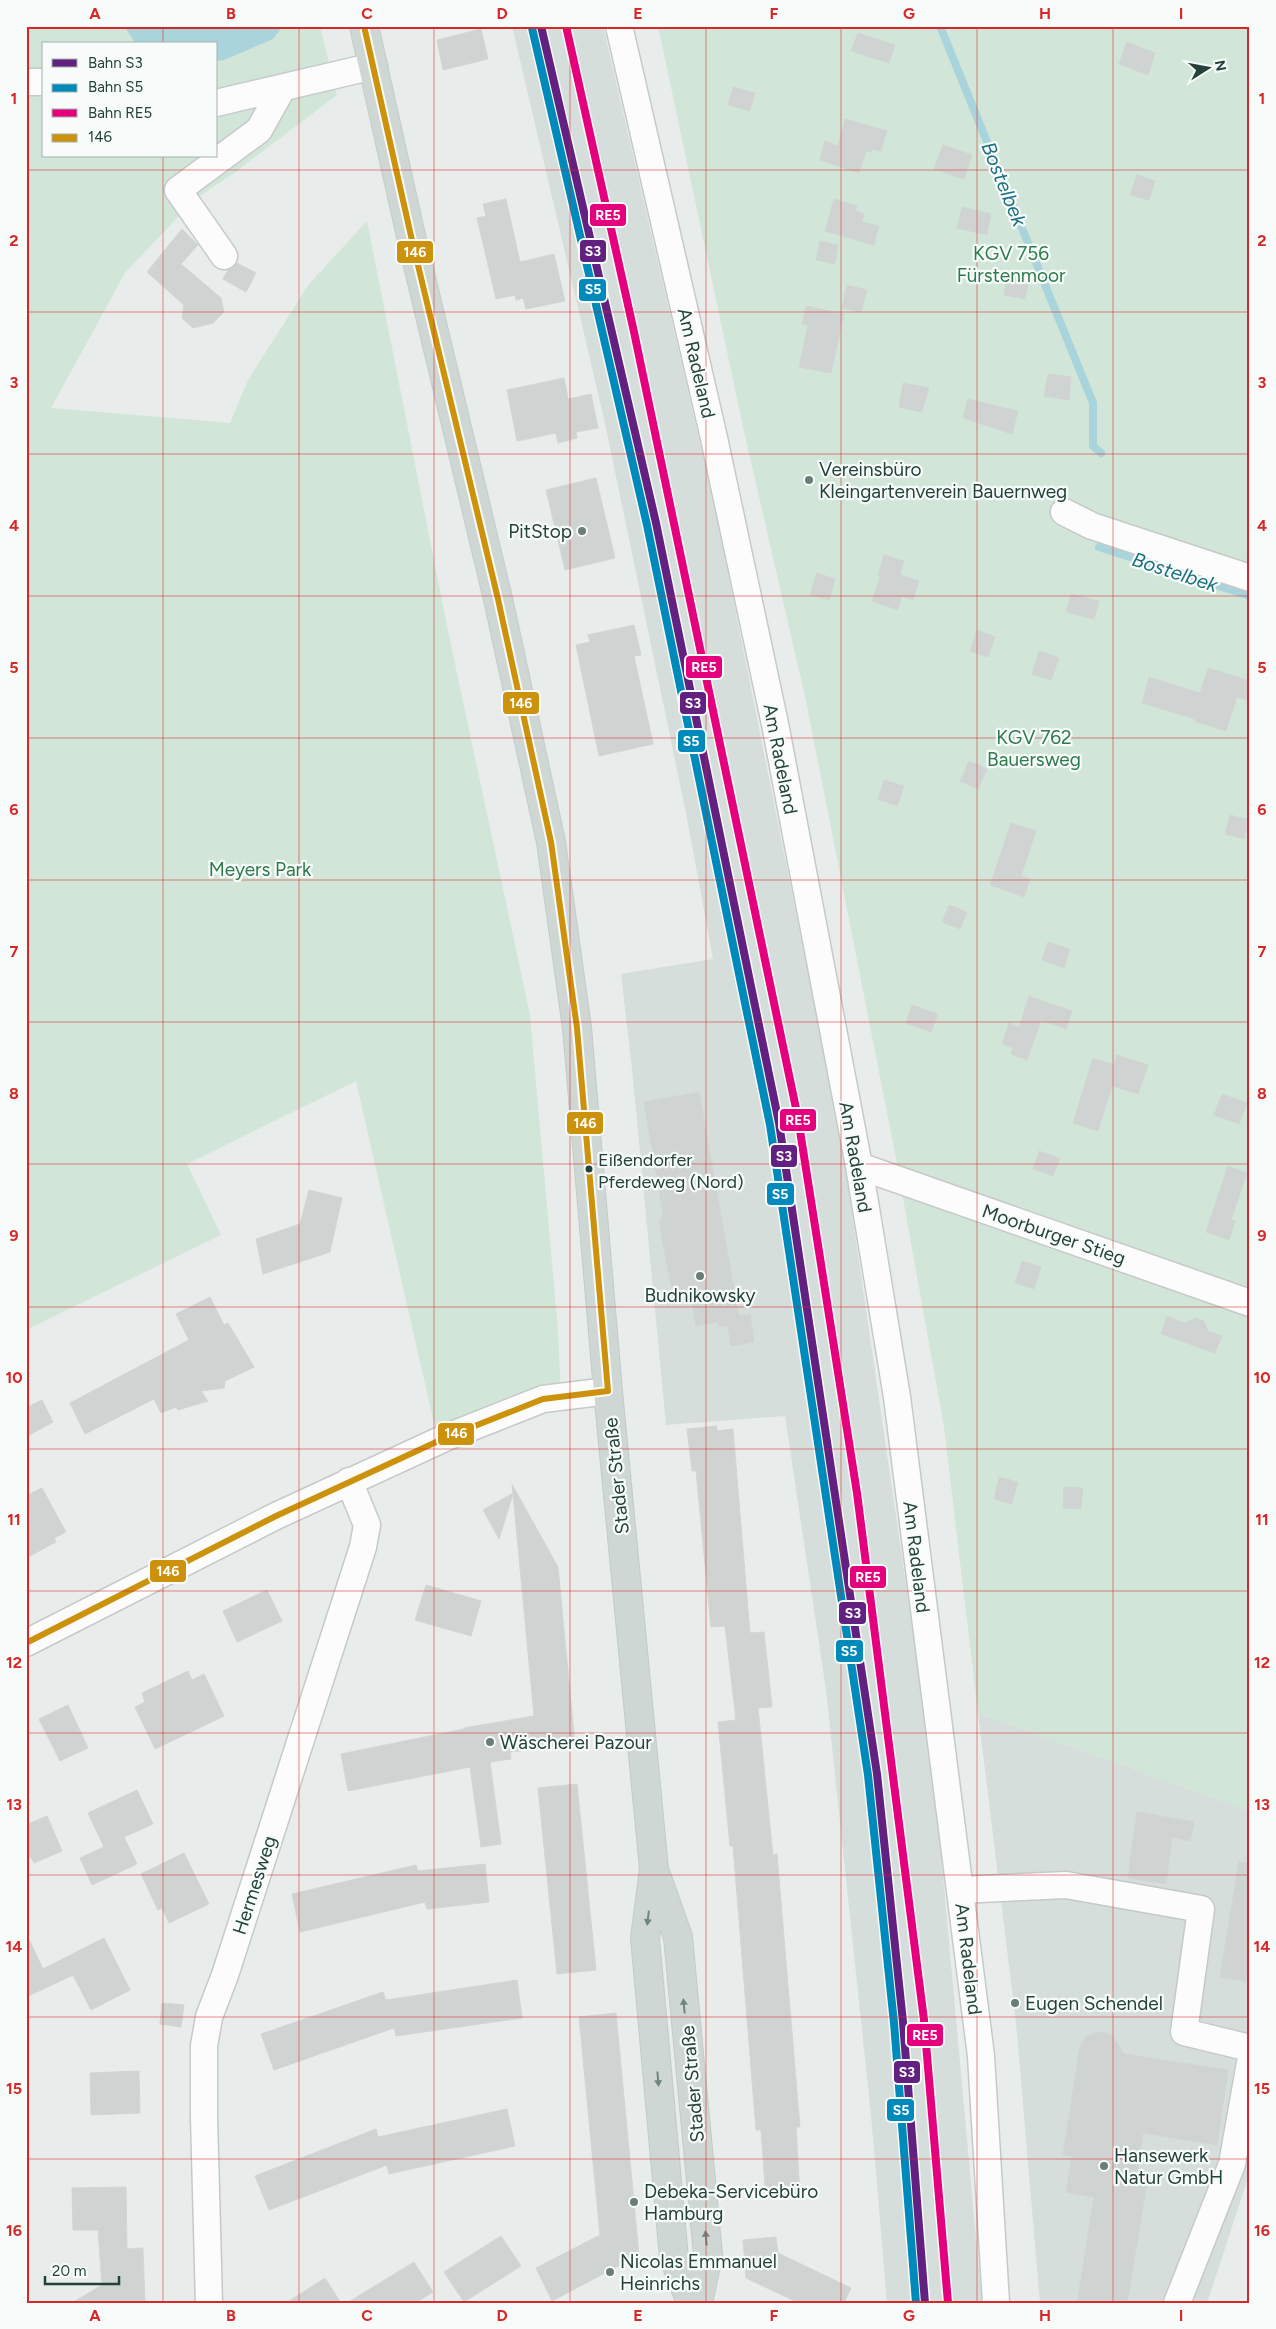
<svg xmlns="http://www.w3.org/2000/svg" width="1276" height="2329" font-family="Figtree,sans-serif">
  <rect width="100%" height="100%" fill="#e8edeb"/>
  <!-- built -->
  <path fill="#d6dedb" d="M512,26h91l111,477 127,635 93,639 48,526h-95l-16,-188 -45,-425 -41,-274 -119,9 -34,-356 -11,-95 92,-15 -27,-146 -82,-394z
    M978,1713l272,98v361l-43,131h-167l-24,-280z"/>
  <!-- green -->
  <path fill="#d1e6d8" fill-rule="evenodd" d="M26,26h294l17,69 -103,78 -40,27 -69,73 -74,135 179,15 18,-43 61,-96 58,-63 81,410 82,384 28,315 3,66 -123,45 -82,-360 -169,83 34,71 -195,95zM44,44h172v112h-172z
    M658,26h592v1785l-272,-98 -34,-286 -50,-279 -88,-447 -63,-274z"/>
  <!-- water -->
  <path fill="#a9d4db" d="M124,26h159l-10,13 -49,21 -8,1v-17h-80z"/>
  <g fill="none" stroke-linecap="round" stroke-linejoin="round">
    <!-- stream -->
    <path stroke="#a9d4db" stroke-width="8" d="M940,26l153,377v43l8,7
      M1099,547l151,49"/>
  </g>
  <!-- building -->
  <path fill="#cfd4d2" stroke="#d1d6d4" d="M481,29l7,30 -45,11 -6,-30z
    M858,33l37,12 -6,18 -38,-12z
    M1127,42l28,11 -7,22 -29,-11z
    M733,87l22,6 -5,18 -22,-6z
    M845,119l42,12 -6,20 -9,-2 -1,3 -5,-1 -7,22 -39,-13 5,-19 13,5z
    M943,145l29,10 -8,24 -30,-10z
    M1137,175l18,6 -6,19 -19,-5z
    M506,199l14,63 34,-8 11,47 -39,8 -3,-11 -7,2 -1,-5 -19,4 -19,-81 9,-2 -3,-12z
    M834,199l23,7 -2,5 9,3 -2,8 17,4 -5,19 -49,-14z
    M962,207l29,7 -4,21 -30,-7z
    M182,229l16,16 -17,19 40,34 3,14 -11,11 -20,5 -11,-10 2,-13 -37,-33z
    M820,241l18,4 -3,19 -19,-4z
    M237,263l19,10 -10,19 -23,-13 5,-9z
    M1007,276l22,4 -4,19 -21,-4z
    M847,285l20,5 -6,22 -19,-4z
    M806,306l38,8 -13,59 -32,-6 9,-42 -6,-1z
    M1048,374l23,3 -2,23 -25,-4z
    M564,378l4,21 23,-5 7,34 -22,4 1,6 -19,5 -2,-10 -39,8 -10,-51z
    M903,383l26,5 -7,24 -23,-5z
    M968,399l50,12 -6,23 -49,-16z
    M596,478l19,80 -50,12 -19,-80z
    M884,555l20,6 -4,14 19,6 -6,19 -11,-4 -4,14 -26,-9 8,-24 -2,-1z
    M817,573l18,6 -6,21 -19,-6z
    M1071,594l28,7 -5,18 -28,-7z
    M634,625l7,30 -7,1 19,88 -54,12 -23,-111 14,-3 -2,-7z
    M977,630l18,7 -7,20 -18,-6z
    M1039,651l20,7 -8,22 -19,-6z
    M1208,668l42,13v20l-13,-4 -11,34 -32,-10 1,-2 -53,-16 7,-26 51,16z
    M969,761l18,8 -9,20 -18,-8z
    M884,780l20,6 -7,20 -19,-7z
    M1230,815l19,5 -5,19 -19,-5z
    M1011,823l25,8 -15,45 9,3 -6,18 -34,-12z
    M949,905l18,7 -7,17 -18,-7z
    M1048,942l22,7 -6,19 -22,-8z
    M1029,996l43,15 -6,18 -25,-9 -14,40 -16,-6 2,-6 -11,-4 7,-21 10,4z
    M912,1005l26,9 -7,18 -25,-9z
    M1117,1055l31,10 -10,29 -26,-8 -14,45 -25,-8 20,-65 21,7z
    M699,1092l40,224 11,-2 4,28 -23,4 -3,-20 -9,1 -1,-5 -22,4 -5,-28 -20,-12 -12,-65 4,-7 -19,-112z
    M1222,1094l25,9 -8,21 -25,-9z
    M1039,1151l21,7 -7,18 -20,-7z
    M1228,1166l19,7 -16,47 4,1 -6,19 -23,-8z
    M309,1190l33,8 -12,54 -67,22 -7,-35 44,-15z
    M1022,1261l19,6 -7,22 -19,-6z
    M210,1297l14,28 4,-2 26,44 -29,14 -1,7 -23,3 7,10 -30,9 -2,-3 -15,6 -7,-14 -69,35 -15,-31 119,-63 -13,-26z
    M1167,1316l18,7 10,-5 9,3 4,10 14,5 -7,17 -54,-19z
    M42,1400l11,22 -27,15v-29z
    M717,1426v5l16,-2 17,204 14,-1 8,75 -14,1 15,147 4,-1 23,273h-4l4,69 -34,3 -5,-69h-5l-23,-284h-3l-12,-124 18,-2 -11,-94 -14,1 -15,-156h-4l-5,-42z
    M999,1477l19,5 -6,22 -18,-5z
    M512,1484l46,83 17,178 -65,7 1,7 -21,3 11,82 -20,3 -11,-80 -122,24 -7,-37 123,-25v-1l70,-12 -21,-222 -14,45 -16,-29 30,-17z
    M1064,1487l19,1 -2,21 -18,-1z
    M42,1488l24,44 -12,6 2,4 -30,16v-62z
    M426,1585l55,16 -10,35 -56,-16z
    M267,1590l15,31 -45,21 -14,-31z
    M188,1671l4,9 12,-6 20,42 -69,33 -20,-42 10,-5 -3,-9z
    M68,1705l20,43 -28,13 -21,-42z
    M577,1784l19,186 -39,4 -19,-186z
    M137,1790l16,34 -29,13 13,27 -45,21 -12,-27 24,-11 -16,-34z
    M1137,1812l57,10 -4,19 -18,-4 -6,47 -38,-6z
    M47,1816l15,35 -28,12 -3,-6 -5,2v-34z
    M184,1853l25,51 -40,19 -7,-15 -4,2 -17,-36z
    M1239,1862l11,1v119l-30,-5z
    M485,1864l4,38 -62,7 -2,-7 -125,30 -8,-38 124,-29 2,6z
    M26,1933l17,36 61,-31 26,52 -39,20 -18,-35 -47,22z
    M517,1980l5,38 -126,18 -2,-8 -120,42 -13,-36 122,-42 3,8z
    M162,2003l22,2 -3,22 -21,-3z
    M616,2013l23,242 -87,46 -16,-33 64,-33 -21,-218z
    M1100,2032l8,1 6,5 10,16 104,16 -11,75 -74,-12 -6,42 11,2 -21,126h-50l17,-106 -28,-5 6,-36 -9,-1 17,-108 7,-11z
    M139,2071l1,42 -49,2 -1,-42z
    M507,2109l8,37 -126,28 -2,-9 -118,45 -14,-34 121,-47 2,8z
    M126,2187l1,62 16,-1 2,55h-73l30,-18 -4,-55h-25l-1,-42z
    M501,2236l20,30 -57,36 -20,-30z
    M776,2237l2,16 73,35 -7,15h-45l-53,-25 -3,-38z
    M414,2262l19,30 -18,11h-68z
    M325,2278l16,25h-55z"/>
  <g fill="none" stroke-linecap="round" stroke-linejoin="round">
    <!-- minor casing -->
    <g stroke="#c5cac8" stroke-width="29">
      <path id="minor" d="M619,26l95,412 61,286 84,442 38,231 84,659 15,247
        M26,82h18
        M216,103l158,-37
        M224,256l-46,-66 81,-60 23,-41
        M1064,512l28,14 158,52
        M859,1166l391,137
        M26,1643l250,-127 171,-79 96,-38 65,-8
        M960,1890l106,-5 135,24 -17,123 66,16
        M209,2303l-5,-186v-71l5,-29 16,-42 138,-428 4,-22 -18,-44
        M1177,2303l55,-139 18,-101"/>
    </g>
    <!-- major casing -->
    <g stroke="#c3ccc9" stroke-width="30">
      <path id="major" d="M364,26l47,210 87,363 53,243 26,186 31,363 46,478 -9,69 29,320 17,45
        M656,1875l22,62 30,318 -10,48"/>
    </g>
    <!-- minor -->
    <use href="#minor" stroke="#fcfcfc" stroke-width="26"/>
    <!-- major -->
    <use href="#major" stroke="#cfd7d5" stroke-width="28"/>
    <!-- bus-1 casing -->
    <g stroke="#f7fbf9" stroke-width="10">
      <path id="bus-1" d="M364,26l47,210 87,363 53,243 26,186 31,363
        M26,1643l250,-127 171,-79 96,-38 65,-8"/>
    </g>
    <!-- bus-1 -->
    <use href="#bus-1" stroke="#cd920c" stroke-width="6"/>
    <!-- rail-1 casing -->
    <g stroke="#f7fbf9" stroke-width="11">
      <path id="rail-1" d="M541,26l115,497 123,600 98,651 26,248 22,281"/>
    </g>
    <!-- rail-2 casing -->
    <g stroke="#f7fbf9" stroke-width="11">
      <path id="rail-2" d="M532,28l115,497 123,600 98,650 26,248 22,280"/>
    </g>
    <!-- rail-3 casing -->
    <g stroke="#f7fbf9" stroke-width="11">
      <path id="rail-3" d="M566,26l68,306 164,786 59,375 67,527 24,283"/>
    </g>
    <!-- rail-1 -->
    <use href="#rail-1" stroke="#622181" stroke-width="8"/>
    <!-- rail-2 -->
    <use href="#rail-2" stroke="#0089bb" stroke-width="8"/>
    <!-- rail-3 -->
    <use href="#rail-3" stroke="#e5007d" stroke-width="8"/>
  </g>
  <!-- one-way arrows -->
  <defs><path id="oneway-solid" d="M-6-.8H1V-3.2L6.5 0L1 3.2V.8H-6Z" transform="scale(1.25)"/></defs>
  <g fill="#718580">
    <use href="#oneway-solid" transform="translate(648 1918) rotate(97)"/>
    <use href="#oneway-solid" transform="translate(684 2006) rotate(-95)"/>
    <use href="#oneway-solid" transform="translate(658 2079) rotate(85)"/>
    <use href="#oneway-solid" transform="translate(706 2238) rotate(-95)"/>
  </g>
  <!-- grid -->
  <path fill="none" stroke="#d62828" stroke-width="1" stroke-opacity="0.55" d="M163,26v18M299,26v2277M434,26v2277M570,26v2277M706,26v2277M841,26v2277M977,26v2277M1113,26v2277M163,156v2147M26,170h1224M26,312h1224M26,454h1224M26,596h1224M26,738h1224M26,880h1224M26,1022h1224M26,1164h1224M26,1307h1224M26,1449h1224M26,1591h1224M26,1733h1224M26,1875h1224M26,2017h1224M26,2159h1224"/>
  <!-- markers -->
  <g fill="#697e78" stroke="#f7fbf9" stroke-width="2">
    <circle cx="809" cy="480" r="5"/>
    <circle cx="582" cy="531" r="5"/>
    <circle cx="700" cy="1276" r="5"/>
    <circle cx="490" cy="1742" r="5"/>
    <circle cx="1015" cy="2003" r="5"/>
    <circle cx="1104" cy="2166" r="5"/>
    <circle cx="634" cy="2202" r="5"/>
    <circle cx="610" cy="2272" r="5"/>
  </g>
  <circle fill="#24423a" stroke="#f7fbf9" stroke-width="2" cx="589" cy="1169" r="4.5"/>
  <g text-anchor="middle" stroke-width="4.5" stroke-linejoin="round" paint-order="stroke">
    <!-- bus labels -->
    <g font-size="18" fill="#24423a" stroke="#f7fbf9" text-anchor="start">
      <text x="598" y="1166">Eißendorfer<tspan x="598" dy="22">Pferdeweg (Nord)</tspan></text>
    </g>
    <!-- park labels -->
    <g font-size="19" fill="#2d7a4b" stroke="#f7fbf9">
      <text x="1011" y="260">KGV 756<tspan x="1011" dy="22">Fürstenmoor</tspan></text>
      <text x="1034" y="744">KGV 762<tspan x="1034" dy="22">Bauersweg</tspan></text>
      <text x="260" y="876">Meyers Park</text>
    </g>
    <!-- street labels -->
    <g font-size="19" fill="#24423a" stroke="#f7fbf9">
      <text transform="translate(697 363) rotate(77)" y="7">Am Radeland</text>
      <text transform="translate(781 759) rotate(79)" y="7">Am Radeland</text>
      <text transform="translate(856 1157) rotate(80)" y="7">Am Radeland</text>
      <text transform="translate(1054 1234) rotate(19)" y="7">Moorburger Stieg</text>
      <text transform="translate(616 1476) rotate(-96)" y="7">Stader Straße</text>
      <text transform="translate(917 1557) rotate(83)" y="7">Am Radeland</text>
      <text transform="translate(254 1885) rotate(-72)" y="7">Hermesweg</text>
      <text transform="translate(969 1959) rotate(83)" y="7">Am Radeland</text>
      <text transform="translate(692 2084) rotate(-95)" y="7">Stader Straße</text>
    </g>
    <!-- poi labels -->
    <g font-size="19" fill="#24423a" stroke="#f7fbf9" text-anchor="start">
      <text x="819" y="476">Vereinsbüro<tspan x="819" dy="22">Kleingartenverein Bauernweg</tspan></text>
      <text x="572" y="538" text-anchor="end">PitStop</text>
      <text x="700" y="1302" text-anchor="middle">Budnikowsky</text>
      <text x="500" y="1749">Wäscherei Pazour</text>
      <text x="1025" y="2010">Eugen Schendel</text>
      <text x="1114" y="2162">Hansewerk<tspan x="1114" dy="22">Natur GmbH</tspan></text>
      <text x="644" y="2198">Debeka-Servicebüro<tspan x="644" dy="22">Hamburg</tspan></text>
      <text x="620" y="2268">Nicolas Emmanuel<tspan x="620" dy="22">Heinrichs</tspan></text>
    </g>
    <!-- water labels -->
    <g font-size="20" font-style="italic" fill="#1c6f80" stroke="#f7fbf9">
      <text transform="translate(1004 184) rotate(68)" y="7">Bostelbek</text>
      <text transform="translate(1175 572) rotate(18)" y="7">Bostelbek</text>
    </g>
  </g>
  <g stroke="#f7fbf9" stroke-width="2">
    <rect x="589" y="203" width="38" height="24" rx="5" fill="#e5007d"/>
    <rect x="579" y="239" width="28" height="24" rx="5" fill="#622181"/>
    <rect x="396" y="240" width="38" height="24" rx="5" fill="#cd920c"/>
    <rect x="578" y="278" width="29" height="24" rx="5" fill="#0089bb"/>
    <rect x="685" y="655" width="38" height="24" rx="5" fill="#e5007d"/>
    <rect x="502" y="691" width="38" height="24" rx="5" fill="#cd920c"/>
    <rect x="679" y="691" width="28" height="24" rx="5" fill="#622181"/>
    <rect x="677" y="729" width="29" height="24" rx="5" fill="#0089bb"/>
    <rect x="779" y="1108" width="38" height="24" rx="5" fill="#e5007d"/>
    <rect x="566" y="1111" width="38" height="24" rx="5" fill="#cd920c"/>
    <rect x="770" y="1144" width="28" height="24" rx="5" fill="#622181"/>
    <rect x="766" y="1182" width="29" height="24" rx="5" fill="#0089bb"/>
    <rect x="437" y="1422" width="38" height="24" rx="5" fill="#cd920c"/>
    <rect x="149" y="1559" width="38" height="24" rx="5" fill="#cd920c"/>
    <rect x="849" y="1565" width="38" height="24" rx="5" fill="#e5007d"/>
    <rect x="838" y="1601" width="29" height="24" rx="5" fill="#622181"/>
    <rect x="835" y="1639" width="29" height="24" rx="5" fill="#0089bb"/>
    <rect x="906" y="2023" width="38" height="24" rx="5" fill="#e5007d"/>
    <rect x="893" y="2060" width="28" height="24" rx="5" fill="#622181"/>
    <rect x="886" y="2098" width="29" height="24" rx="5" fill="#0089bb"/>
  </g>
  <g font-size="14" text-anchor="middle" font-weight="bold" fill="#fff">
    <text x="608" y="220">RE5</text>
    <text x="593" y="256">S3</text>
    <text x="415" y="257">146</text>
    <text x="593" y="294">S5</text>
    <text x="704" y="672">RE5</text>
    <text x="521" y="708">146</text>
    <text x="693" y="708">S3</text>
    <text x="691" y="746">S5</text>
    <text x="798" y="1125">RE5</text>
    <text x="585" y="1128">146</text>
    <text x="784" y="1161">S3</text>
    <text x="780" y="1199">S5</text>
    <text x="456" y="1438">146</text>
    <text x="168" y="1576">146</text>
    <text x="868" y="1582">RE5</text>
    <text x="853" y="1618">S3</text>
    <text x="849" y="1656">S5</text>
    <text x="925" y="2040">RE5</text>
    <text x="907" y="2077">S3</text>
    <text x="901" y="2115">S5</text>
  </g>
  <!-- border -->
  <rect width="1276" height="2329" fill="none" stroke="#f7fbf9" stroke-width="55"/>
  <!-- legend -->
  <rect x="42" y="42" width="175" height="115" fill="#f7fbf9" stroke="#a3b1ad"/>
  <rect x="52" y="59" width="25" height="8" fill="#622181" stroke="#a3b1ad"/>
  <text x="88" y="68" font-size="15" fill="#24423a">Bahn S3</text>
  <rect x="52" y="84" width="25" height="8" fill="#0089bb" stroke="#a3b1ad"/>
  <text x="88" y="92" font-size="15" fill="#24423a">Bahn S5</text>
  <rect x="52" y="109" width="25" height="8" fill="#e5007d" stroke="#a3b1ad"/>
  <text x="88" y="118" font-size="15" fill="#24423a">Bahn RE5</text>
  <rect x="52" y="134" width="25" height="8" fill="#cd920c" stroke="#a3b1ad"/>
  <text x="88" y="142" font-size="15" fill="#24423a">146</text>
  <!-- north arrow -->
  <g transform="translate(1208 68) rotate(79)" stroke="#f7fbf9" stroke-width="4" paint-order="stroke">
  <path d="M0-4L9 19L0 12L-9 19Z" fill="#24423a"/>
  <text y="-8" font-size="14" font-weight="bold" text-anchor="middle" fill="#24423a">N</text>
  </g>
  <!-- scale -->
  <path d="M45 2276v8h74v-8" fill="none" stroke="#24423a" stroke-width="2.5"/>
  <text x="52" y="2276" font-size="15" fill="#24423a" stroke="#f7fbf9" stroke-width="4" paint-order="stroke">20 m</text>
  <rect x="28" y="28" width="1220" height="2274" fill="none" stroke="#d62828" stroke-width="2"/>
  <g font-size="16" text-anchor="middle" font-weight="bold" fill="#d62828">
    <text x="95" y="19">A</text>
    <text x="231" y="19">B</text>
    <text x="367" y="19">C</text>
    <text x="502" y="19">D</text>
    <text x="638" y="19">E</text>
    <text x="774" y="19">F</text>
    <text x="909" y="19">G</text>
    <text x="1045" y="19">H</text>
    <text x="1181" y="19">I</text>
    <text x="14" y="104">1</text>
    <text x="1262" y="104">1</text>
    <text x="14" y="246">2</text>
    <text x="1262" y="246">2</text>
    <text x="14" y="388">3</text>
    <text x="1262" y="388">3</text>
    <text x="14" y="531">4</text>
    <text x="1262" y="531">4</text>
    <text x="14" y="673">5</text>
    <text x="1262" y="673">5</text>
    <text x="14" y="815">6</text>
    <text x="1262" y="815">6</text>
    <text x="14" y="957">7</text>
    <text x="1262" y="957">7</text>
    <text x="14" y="1099">8</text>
    <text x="1262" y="1099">8</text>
    <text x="14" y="1241">9</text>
    <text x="1262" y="1241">9</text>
    <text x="14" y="1383">10</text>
    <text x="1262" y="1383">10</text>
    <text x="14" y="1525">11</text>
    <text x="1262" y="1525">11</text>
    <text x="14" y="1668">12</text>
    <text x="1262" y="1668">12</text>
    <text x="14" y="1810">13</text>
    <text x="1262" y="1810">13</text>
    <text x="14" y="1952">14</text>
    <text x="1262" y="1952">14</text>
    <text x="14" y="2094">15</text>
    <text x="1262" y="2094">15</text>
    <text x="14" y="2236">16</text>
    <text x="1262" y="2236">16</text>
    <text x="95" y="2321">A</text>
    <text x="231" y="2321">B</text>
    <text x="367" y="2321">C</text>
    <text x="502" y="2321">D</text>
    <text x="638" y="2321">E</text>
    <text x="774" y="2321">F</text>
    <text x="909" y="2321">G</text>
    <text x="1045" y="2321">H</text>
    <text x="1181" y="2321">I</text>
  </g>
</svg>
